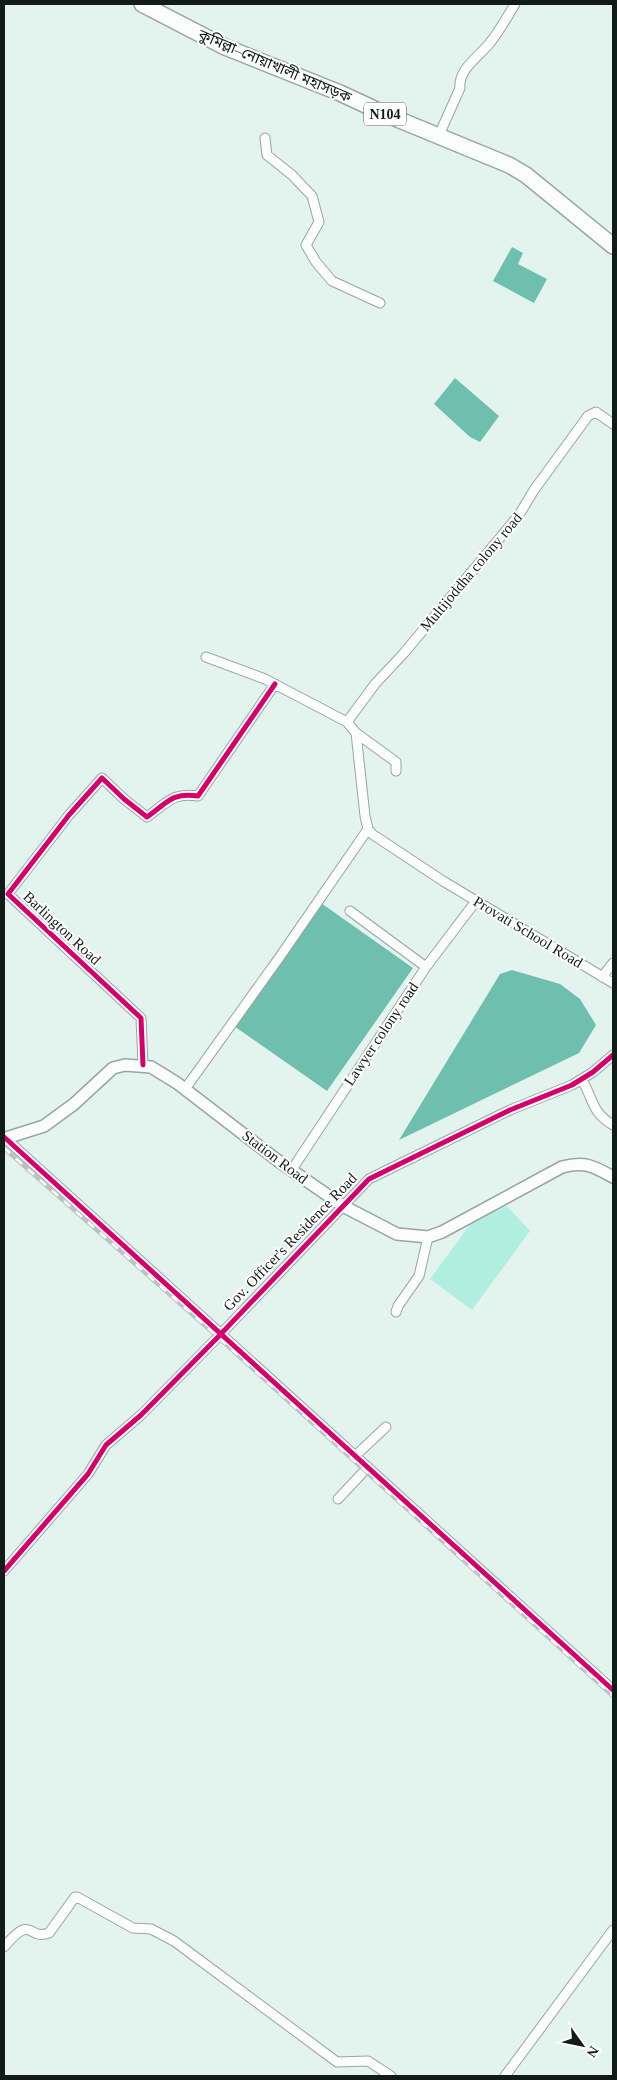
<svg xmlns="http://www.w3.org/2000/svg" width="617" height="2080" font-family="'Times New Roman','Noto Sans Bengali',serif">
  <rect width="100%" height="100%" fill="#e3f4ef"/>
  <!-- green -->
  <path fill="#b0eedf" d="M507,1206l23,25 -58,79 -42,-31 44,-60z"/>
  <!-- water -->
  <path fill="#6ebfae" d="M512,247l11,6 -5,11 29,15 -13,24 -41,-22z
    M455,378l44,38 -19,26 -10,-5 -36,-33z
    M321,903l92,65 -86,123 -93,-65z
    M512,970l48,14 20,15 16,26 -17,28 -180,87 101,-166z"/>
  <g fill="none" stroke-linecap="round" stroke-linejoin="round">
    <!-- street casing -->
    <g stroke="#99a5a2" stroke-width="11">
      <path id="street" d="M439,135l21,-47c-2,-18 18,-31 29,-44 10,-12 18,-27 26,-40
        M265,138l2,17 25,20 20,21 7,26 -13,23 10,17 16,19 48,22
        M206,657l59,22 82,43 9,11 9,83 3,13 4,5 71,47 170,102
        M347,722l28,-38 29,-31 115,-138 15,-25 54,-74 8,-4 17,12
        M356,733l40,29v9
        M350,911l76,56
        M602,977l11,-14
        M143,1065l-2,-47 -133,-124 61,-79 33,-37 22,21 23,18c20,-14 25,-25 51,-21l77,-112
        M582,1080c12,20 9,32 31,45
        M185,1089l94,-131 89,-129
        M4,1137l609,553
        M291,1171l135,-204 50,-66
        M396,1312l2,-6 21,-30 9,-39
        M355,1456l31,-29
        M338,1499l30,-32
        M4,1571l84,-97 18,-29 35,-30 77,-78 151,-158 141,-69 62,-25 21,-13 20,-17
        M4,1947c30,-35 22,-6 45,-14l26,-36h2l56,31 18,1 23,12 163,121 31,-1 23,15
        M505,2076l108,-146"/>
    </g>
    <!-- secondary casing -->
    <g stroke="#99a5a2" stroke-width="14">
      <path id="secondary" d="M6,1138l38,-12 30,-22 39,-36 12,-3 26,2 26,16 100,77 66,46 54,28 31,3 14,-5 120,-65c23,-6 31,-1 51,10"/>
    </g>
    <!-- highway casing -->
    <g stroke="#99a5a2" stroke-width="18">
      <path id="highway" d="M142,4l83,43 115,46 45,21 124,51 17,10 87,71"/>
    </g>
    <!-- street -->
    <use href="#street" stroke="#fbfdfd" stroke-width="9"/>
    <!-- secondary -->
    <use href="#secondary" stroke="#fbfdfd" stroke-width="11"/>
    <!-- highway -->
    <use href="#highway" stroke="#fbfdfd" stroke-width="15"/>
    <!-- rail casing -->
    <g stroke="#bdc1bf" stroke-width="4.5">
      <path id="rail" d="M4,1148l214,189 395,359"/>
    </g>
    <!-- rail -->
    <use href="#rail" stroke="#fff" stroke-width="2.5" stroke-dasharray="8" stroke-linecap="butt"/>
    <!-- cycleway casing -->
    <g stroke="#fff" stroke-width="8">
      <path id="cycleway" d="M143,1065l-2,-47 -133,-124 61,-79 33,-37 22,21 23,18c20,-14 25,-25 51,-21l77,-112
        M4,1137l609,553
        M4,1571l84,-97 18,-29 35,-30 77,-78 151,-158 141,-69 62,-25 21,-13 20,-17"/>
    </g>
    <!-- cycleway -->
    <use href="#cycleway" stroke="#d6006c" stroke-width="5"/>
  </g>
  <g text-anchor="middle" stroke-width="4" stroke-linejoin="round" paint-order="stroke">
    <!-- shield labels -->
    <rect fill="#fff" stroke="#585f5d" stroke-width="1" x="364" y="102.5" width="42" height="23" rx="4"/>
    <g font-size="14" font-weight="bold" fill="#111b18">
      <text x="385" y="119">N104</text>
    </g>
    <!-- street labels -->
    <g font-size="15" fill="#111b18" stroke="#fff">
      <text transform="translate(275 66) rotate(23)" y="5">কুমিল্লা–নোয়াখালী মহাসড়ক</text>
      <text transform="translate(471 572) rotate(-50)" y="5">Multijoddha colony road</text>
      <text transform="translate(62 928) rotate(43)" y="5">Barlington Road</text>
      <text transform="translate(528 932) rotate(31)" y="5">Provati School Road</text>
      <text transform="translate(381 1034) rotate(-56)" y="5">Lawyer colony road</text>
      <text transform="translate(275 1157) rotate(37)" y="5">Station Road</text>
      <text transform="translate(290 1242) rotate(-46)" y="5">Gov. Officer's Residence Road</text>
    </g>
  </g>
  <!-- border -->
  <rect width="617" height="2080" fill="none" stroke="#111b18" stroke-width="10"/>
  <!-- north arrow -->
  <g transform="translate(582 2045) rotate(123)" stroke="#ffffff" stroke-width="4" paint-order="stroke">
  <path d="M0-4L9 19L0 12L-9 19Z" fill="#111b18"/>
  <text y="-8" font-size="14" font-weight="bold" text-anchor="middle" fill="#111b18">N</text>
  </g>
</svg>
